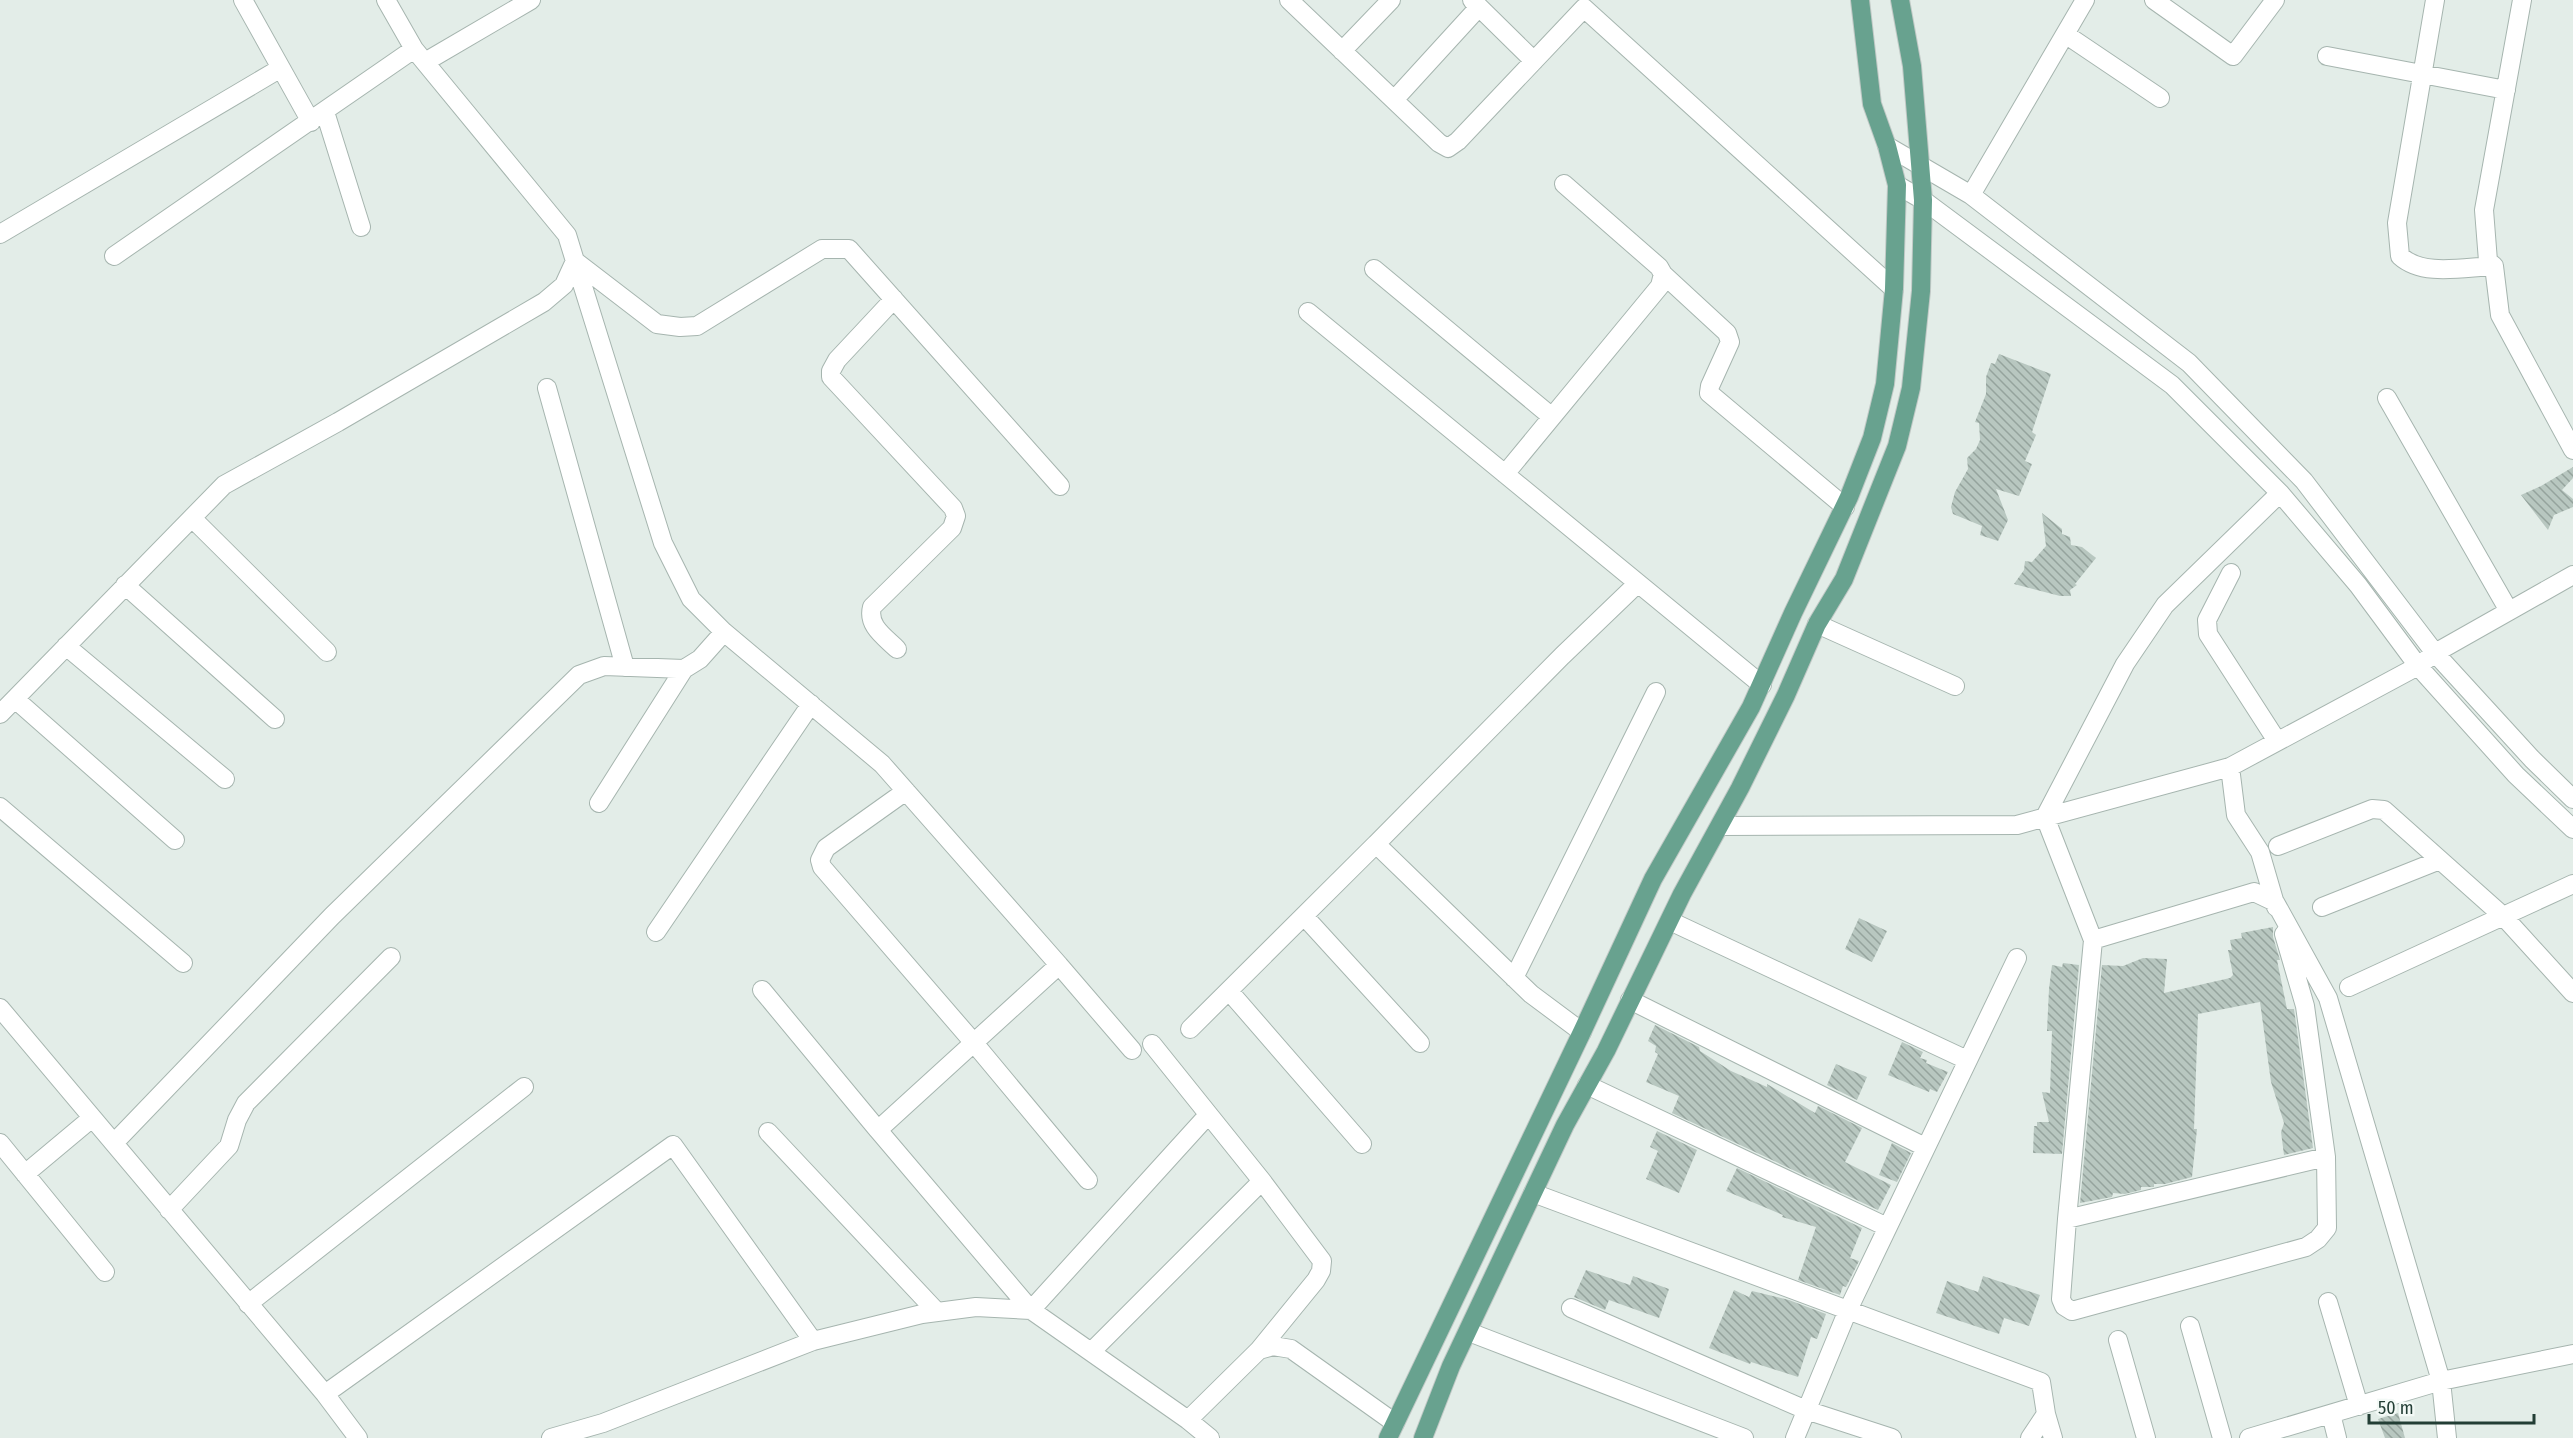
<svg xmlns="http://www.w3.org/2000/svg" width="2573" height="1438" font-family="'Fira Sans Condensed',sans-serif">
  <defs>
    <pattern id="building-back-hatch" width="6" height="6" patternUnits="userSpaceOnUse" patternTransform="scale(1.5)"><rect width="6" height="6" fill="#b8c7c0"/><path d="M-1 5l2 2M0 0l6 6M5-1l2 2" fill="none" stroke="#95a39d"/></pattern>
  </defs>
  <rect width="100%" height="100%" fill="#e3ede8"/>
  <!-- building -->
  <path fill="url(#building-back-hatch)" d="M1999,354l52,20 -19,58 4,3 -11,26 7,3 -13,32 -23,-7 12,31 -10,21 -18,-6 2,-9 -29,-12 -2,-7 4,-15 13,-23 -1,-11 9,-9 4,-9 -1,-17 -4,-1 11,-28v-17l5,-14 4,1z
    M2573,467v11l-11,12 11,9v8l-19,8 -6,15 -27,-35 20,-9z
    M2042,513l20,16v5l8,3 1,8 11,2 14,11 -21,26 2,1 -7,5 1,6h-11l-46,-12 10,-14 1,-9 7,1 14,-16z
    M1859,918l28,13 -15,31 -27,-13z
    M2273,927v10l7,23h-3l10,49h7l19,139 -29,7 -3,-23 3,-9 -13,-41 -11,-80 -62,12 -4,115h3l-5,48 -27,7h-11v3h-13v3l-16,4 -12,-1 -1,4 -32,6 22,-238 21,1 20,-8 24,1 -3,34 66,-15 3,-3 -5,-25h4l-2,-10 12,-2 -1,-5z
    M2063,963l16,2 -17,189 -29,-1 1,-27h3v-4h12l-7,-30 8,1 2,-62h-5l2,-42 3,-24 10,2z
    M1655,1025l44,22 1,4 31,20 36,16v-3l48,29 3,-7 44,22 -17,34 46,23 -13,25 -206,-97 7,-17 -33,-14 12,-28 -3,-2 1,-6 -8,-5z
    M1902,1042l21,10 -3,6 7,2 -1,3 22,9 -11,20 -7,-3 -1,3 -41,-17z
    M1836,1064l31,13 -10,23 -30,-15z
    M1657,1131l40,19 -18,43 -33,-14 12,-28 -8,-4z
    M1892,1143l19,10 -14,29 -18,-7z
    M1737,1168l125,60 -12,30 9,3 -13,26 -3,-1 -3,9 -42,-15 18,-53 -34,-10 1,-2 -57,-24z
    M1586,1270l44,15 3,-9 36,13 -10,29 -50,-18 -4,10 -31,-13z
    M1983,1276l57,19 -11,31 -25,-8 -5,16 -63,-21 11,-32 31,11z
    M1734,1290l15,7 3,-6 37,9 37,14 -9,25 -6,-2 -13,40 -47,-15 -1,2 -41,-16z
    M2398,1413l7,25h-20l-7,-19z"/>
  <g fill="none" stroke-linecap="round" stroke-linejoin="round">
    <!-- minor casing -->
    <g stroke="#a6b5af" stroke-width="20">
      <path id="minor" d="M243,0l68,122
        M1289,0l150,143 9,5 10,-7 126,-133 310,281
        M1472,0l62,61
        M2154,0l79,56 42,-56
        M2435,0l-38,223 3,33c23,21 64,11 94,10
        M2522,0l-38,210 4,51 6,5 6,49 73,135
        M2065,34l95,64
        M1342,51l49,-51
        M2327,56l179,34
        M425,62l106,-62
        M1394,100l85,-93
        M325,112l36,115
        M1887,146l84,49 218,168 115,118 131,172 97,106 41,40
        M1897,185l26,15 249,185 108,108 78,92 60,81 98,109 57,54
        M1971,195l114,-195
        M0,234l281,-166
        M114,256l300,-207
        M575,261l88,282 28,56 33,33 158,132 177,201
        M575,261l82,63 23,3 17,-1 125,-77h27l211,237
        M1374,269l178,148
        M1663,274l64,59 3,9 -20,44 -1,7 136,114
        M894,299l-57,61 -6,11v6l122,131 3,8 -4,12 -80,79c-5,19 13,30 25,42
        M1308,312l454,373
        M547,388l78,279
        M2387,398l122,213
        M1505,474l155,-188 3,-12 -4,-7 -95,-83
        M2280,493l-115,112 -40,59 -80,153 48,123 161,-48 21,10 53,96 113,383 6,57
        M192,518l135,134
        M2231,573l-24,47 1,14 69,107
        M125,585l150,134
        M1817,624l138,62
        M66,646l159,133
        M15,699l160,141
        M0,714l224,-229 114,-63 206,-120 20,-17 11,-24 -8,-26 -153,-186 -28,-49
        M2230,767l6,48 24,37 16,55
        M906,791l-80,57 -6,12 2,7 152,176 114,137
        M599,803l85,-134
        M0,807l183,156
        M1721,826l296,-1 213,-58 188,-101 17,-13 138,-78
        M1376,844l186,-188 76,-73
        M2278,846l94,-37 12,1 120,107 69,76
        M2322,907l118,-47
        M1304,916l116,127
        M1670,921l297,139
        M656,932l155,-228
        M2284,934l21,72 21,151 1,71 -9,11 -12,8 -234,64 -8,-5 -3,-7 6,-80 259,-62
        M1514,978l142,-286
        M2349,987l224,-103
        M762,990l116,140
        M1229,991l133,153
        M1630,1000l295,147
        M0,1008l325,386 33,44
        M1190,1029l186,-185 155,150 51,38
        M1152,1044l110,137 60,80 -1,10 -5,9 -57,70
        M1132,1050l-73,-85 -181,165 153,180 177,-195
        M1587,1085l300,142
        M768,1132l169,180
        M0,1143l105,129
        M114,1143l218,-227 247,-241 25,-9 80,3 16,-10 24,-27
        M25,1174l67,-56
        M1533,1193l508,189 5,32 -16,24
        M169,1210l60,-64 8,-26 9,-17 145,-146
        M2067,1219l26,-279
        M2328,1302l31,104
        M248,1304l276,-217
        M1571,1308l235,102 86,28
        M2190,1326l32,112
        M1469,1332l275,106
        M2118,1340l28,98
        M1091,1352l171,-171
        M325,1394l348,-249 140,196
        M2046,1414l7,24
        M2331,1414l6,24
        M1188,1420l71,-70 14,-4 18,3 104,74
        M551,1438l52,-15 210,-82 109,-27 54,-7 55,3 157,110 22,18
        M1795,1438l53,-128 169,-352
        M2249,1438l192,-57 132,-27"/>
    </g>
    <!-- major casing -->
    <g stroke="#c1c9c6" stroke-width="20">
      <path id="major" d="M1388,1438l194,-406 71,-153 98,-172 42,-94 56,-116 23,-59 13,-54 4,-42 5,-53 3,-104 -10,-39 -15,-42 -12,-104
        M1423,1438l28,-72 114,-241 41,-74 76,-157 58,-106 46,-93 31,-71 27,-45 53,-133 14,-58 10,-97 2,-91 -11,-134 -12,-66"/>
    </g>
    <!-- minor -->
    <use href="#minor" stroke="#fff" stroke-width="18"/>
    <!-- major -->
    <use href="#major" stroke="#68a28f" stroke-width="18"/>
  </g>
  <!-- scale -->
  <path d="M2369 1414v9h165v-9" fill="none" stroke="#233e35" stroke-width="3"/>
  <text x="2378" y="1414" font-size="18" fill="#233e35" stroke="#f3f9f6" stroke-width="4.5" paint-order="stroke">50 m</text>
</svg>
